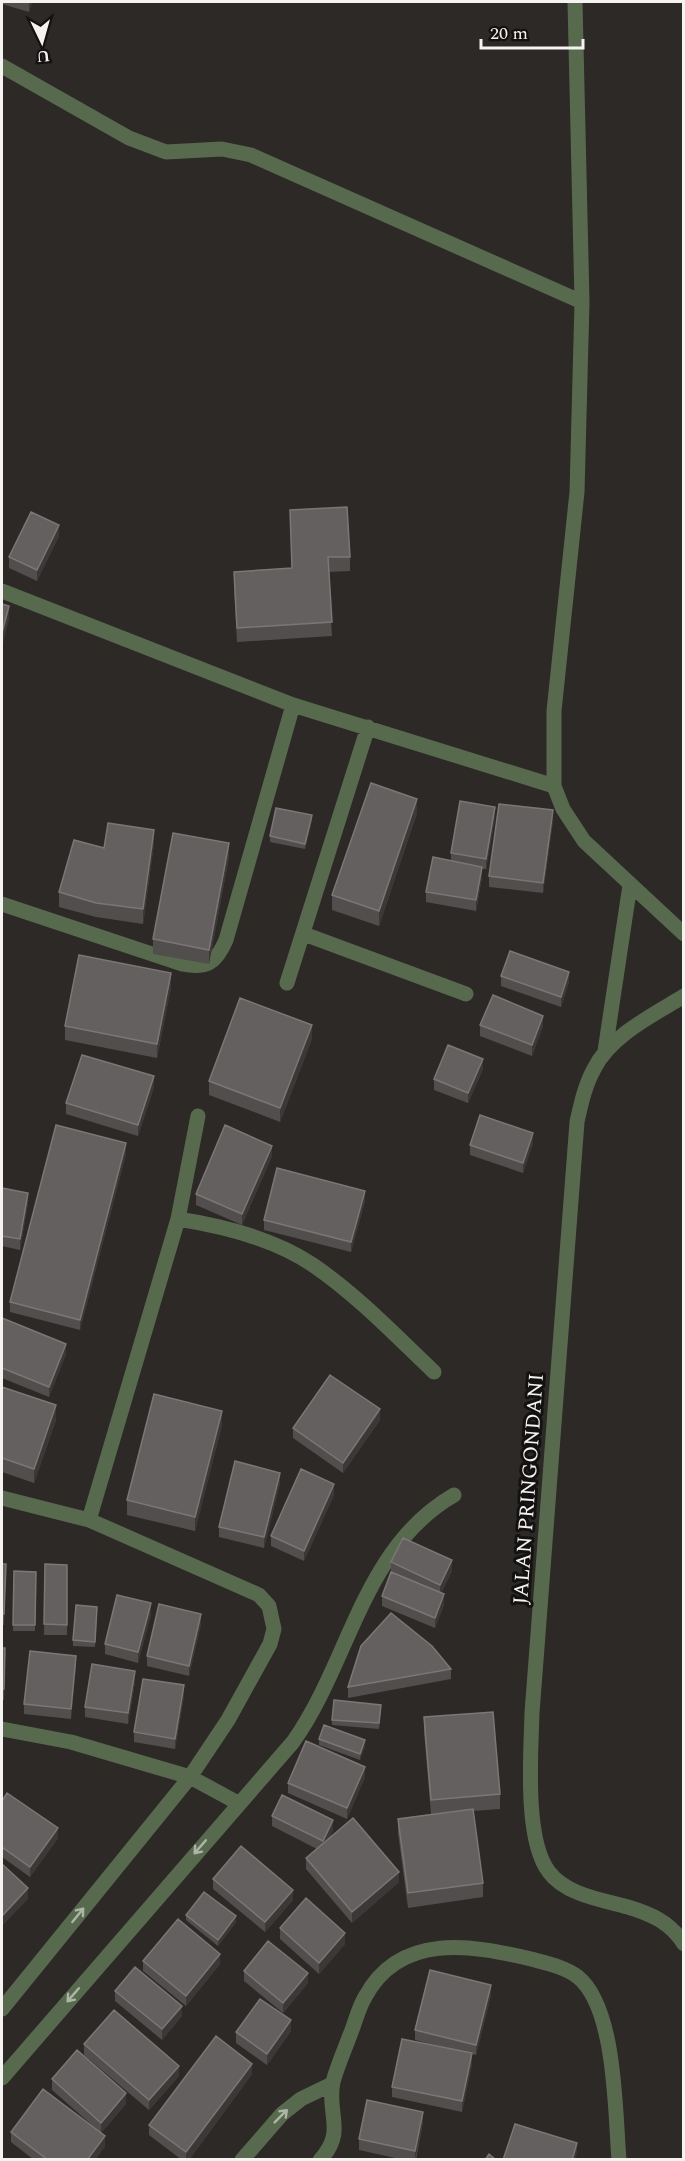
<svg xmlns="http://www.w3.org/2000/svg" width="685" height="2161" font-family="Spectral,serif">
  <rect width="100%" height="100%" fill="#2c2927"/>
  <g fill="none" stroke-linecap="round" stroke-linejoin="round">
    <!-- street -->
    <path stroke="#586a4e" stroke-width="15" d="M575,2l7,300 -5,190 -23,219v75l9,23 21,32 100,93
      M2,66l127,72 37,14 56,-3 29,6 331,147
      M2,591l291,114 261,81
      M2,904l180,60c25,5 34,-1 44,-24l67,-235
      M304,934l162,60
      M287,983l81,-256
      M684,996c-31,19 -74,40 -90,73 -9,16 -13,35 -17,53l-45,591c-1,40 -8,127 17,159 17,23 54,28 79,35 23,7 42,15 56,37
      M605,1051l25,-166
      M178,1219c45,7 97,20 135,46 44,30 82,70 121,107
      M2,1498l87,22 170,75 10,11 5,23 -4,15 -42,76 -38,57 -188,232
      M89,1520l89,-301 20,-103
      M2,1729l69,13 119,35 48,26
      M2,2078l291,-336c57,-80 69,-194 161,-247
      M242,2160l40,-46 19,-15 31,-15
      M320,2160c27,-29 6,-47 13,-78 4,-15 11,-31 17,-47 5,-12 8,-26 15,-38 35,-65 106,-52 166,-38 15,4 34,8 47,18 38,31 37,135 41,183"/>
  </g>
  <!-- wall -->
  <path fill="#524e4d" d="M2,2h30l-3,10 -27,-8z
    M290,510l60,47v14l-22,1 4,64 -95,6 -3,-55v-15l58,-4z
    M59,536l-22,45 -28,-13v-11z
    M417,813l-38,113 -47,-16v-15z
    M495,817l-9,52h-4v8l-6,34 -50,-9v-10l25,-31v-8z
    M312,820l-7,29 -35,-7v-6z
    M553,821l-10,72 -54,-6v-11z
    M154,844l-11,80 -47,-7 -37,-10v-15l45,-44z
    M229,857l-20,107 -56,-10v-15z
    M501,976l68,6 -8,25 -60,-21z
    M171,987l-14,71 -92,-18v-14z
    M480,1025l63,1 -11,30 -52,-20z
    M312,1039l-32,83 -71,-27v-14z
    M483,1069l-15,34 -34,-13v-11z
    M154,1087l-16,49 -72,-22v-11z
    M533,1143l-10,30 -53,-18v-10z
    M126,1154l-46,176 -70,-18v-10z
    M272,1156l-30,69 -46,-20v-11z
    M2,1188l26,15 -8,47 -18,-4z
    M365,1201l-14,51 -87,-22v-10z
    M2,1319l64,35 -17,43 -47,-19z
    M2,1387l54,33 -22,63 -32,-11z
    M380,1420l-37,53 -50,-35v-10z
    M222,1425l-27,106 -68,-16v-15z
    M280,1483l-16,65 -45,-11v-10z
    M334,1495l-30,66 -33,-15v-10z
    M391,1562l61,9 -11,22 3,12 -9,23 -53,-22v-10l9,-23z
    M2,1564h4l-2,61h-2z
    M45,1564l22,1v70h-23z
    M14,1571l22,1 -1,59h-22z
    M97,1607l-2,40 -22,-1v-6z
    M151,1614l-13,49 -33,-9v-10z
    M201,1624l-12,52 -42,-10v-10z
    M2,1648h3l-1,52h-2z
    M76,1666l-5,53 -47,-5v-10z
    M451,1669v10l-103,19v-11z
    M135,1682l-7,42 -43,-7v-10z
    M184,1696l-9,53 -41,-7v-10z
    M381,1710l-2,19 -47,-4v-5z
    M424,1717l76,77v15l-27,2 10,72v14l-75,11 -10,-75v-14l33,-5 -7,-82z
    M319,1739l46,7 -5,14 -41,-15z
    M365,1777l-18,42 -59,-26v-10z
    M2,1801l56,37 -28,39 -28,-20z
    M272,1816l61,14 -4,9 70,43 -47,41 -46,-54v-11l11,-9 -45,-23z
    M213,1879l80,21 -28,32 -52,-43z
    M186,1915l50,7 -18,24 -32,-26z
    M280,1928l65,16 -26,30 -39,-35z
    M143,1961l77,3 -34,42 -43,-35z
    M244,1971l64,12 -25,30 -39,-32z
    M115,1991l67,25 -20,24 -47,-39z
    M491,1995l-15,60 -4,-1v10l-10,48 -70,-15v-10l61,-37 -38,-10v-10z
    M291,2031l-24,34 -31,-22v-11z
    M84,2044l95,32 -30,34 -65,-55z
    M252,2074l-63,86h-7l-33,-25v-10z
    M52,2079l74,25 -25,29 -49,-43z
    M423,2122l-7,38h-12l-45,-10v-11z
    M11,2132l94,14 -10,14h-61l-23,-18z"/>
  <!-- shaded-wall -->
  <path fill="#3c3837" d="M29,2h3l-3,10z
    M59,525v11l-22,45v-11z
    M9,606v14l-7,27v-14z
    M417,799v14l-38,113v-15z
    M495,807v10l-9,52v-10z
    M553,810v11l-10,72v-10z
    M312,815v5l-7,29v-5z
    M154,830v14l-11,80v-15z
    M229,843v14l-20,107v-14z
    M482,867v10l-6,34v-11z
    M569,972v10l-8,25v-10z
    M171,973v14l-14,71v-14z
    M543,1016v10l-11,30v-11z
    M312,1025v14l-32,83v-14z
    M483,1059v10l-15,34v-10z
    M154,1076v11l-16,49v-11z
    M533,1133v10l-10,30v-10z
    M126,1143v11l-46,176v-10z
    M272,1146v10l-30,69v-11z
    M365,1191v10l-14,51v-10z
    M28,1193v10l-8,47v-11z
    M66,1344v10l-17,43v-10z
    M56,1405v15l-22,63v-14z
    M380,1409v11l-37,53v-10z
    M222,1411v14l-27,106v-14z
    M280,1473v10l-16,65v-11z
    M334,1484v11l-30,66v-10z
    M452,1560v11l-12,25v-11z
    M444,1594v11l-9,23v-10z
    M151,1603v11l-13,49v-11z
    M201,1614v10l-12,52v-10z
    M76,1656v10l-5,53v-10z
    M135,1671v11l-7,42v-11z
    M184,1685v11l-9,53v-10z
    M365,1740v6l-5,14v-6z
    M365,1767v10l-18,42v-11z
    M333,1820v10l-10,21v-10z
    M58,1828v10l-28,39v-10z
    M399,1872v10l-47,41v-11z
    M28,1888v11l-26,27v-10z
    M293,1890v10l-28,32v-10z
    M236,1916v6l-18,24v-6z
    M345,1933v11l-26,30v-11z
    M220,1954v10l-34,42v-10z
    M308,1973v10l-25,30v-10z
    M491,1985v10l-15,60v-10z
    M182,2006v10l-20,24v-11z
    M291,2020v11l-24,34v-11z
    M472,2053v11l-10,48v-11z
    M252,2064v10l-63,86h-3v-8z
    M179,2066v10l-30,34v-10z
    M126,2093v11l-25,29v-10z
    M423,2112v10l-8,38v-9z
    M105,2136v10l-10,14h-8z
    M577,2143v10l-2,7h-3z"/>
  <!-- building -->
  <path fill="#64605f" stroke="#7a7776" stroke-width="1.5" d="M347,507l3,50h-22l4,65 -95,6 -3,-56 58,-4 -2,-58z
    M31,512l28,13 -22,45 -28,-13z
    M2,604l7,2 -7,27z
    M371,783l46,16 -38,112 -47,-16z
    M460,801l35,6 -9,52 -35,-6z
    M499,804l54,6 -10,73 -54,-7z
    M276,808l36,7 -7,29 -35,-8z
    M108,823l46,7 -11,79 -47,-6 -37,-11 15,-52 30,8z
    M173,833l56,10 -20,107 -56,-11z
    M433,857l49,10 -6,33 -50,-8z
    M510,951l59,21 -8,25 -60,-21z
    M79,955l92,18 -14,71 -92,-18z
    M493,995l50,21 -11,29 -52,-20z
    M240,998l72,27 -32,83 -71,-27z
    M448,1045l35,14 -15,34 -34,-14z
    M82,1055l72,21 -16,49 -72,-22z
    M480,1115l53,18 -10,30 -53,-18z
    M56,1125l70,18 -46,177 -70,-18z
    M225,1125l47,21 -30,68 -46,-20z
    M277,1168l88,23 -14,51 -87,-22z
    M2,1188l26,5 -8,46 -18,-3z
    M2,1318l64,26 -17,43 -47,-19z
    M330,1375l50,34 -37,54 -50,-35z
    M2,1387l54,18 -22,64 -32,-11z
    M154,1394l68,17 -27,106 -68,-17z
    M235,1461l45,12 -16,64 -45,-10z
    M301,1469l33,15 -30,67 -33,-15z
    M403,1538l49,22 -12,25 -49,-23z
    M2,1564h4l-2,50h-2z
    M45,1564l22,1v60l-23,-1z
    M14,1571l22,1 -1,53h-22z
    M391,1572l53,22 -9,24 -53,-22z
    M117,1595l34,8 -13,49 -33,-8z
    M159,1604l42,10 -12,52 -42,-10z
    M76,1605l21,2 -2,35 -22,-2z
    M391,1613l41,33 19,23 -103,18 13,-41z
    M2,1648h3l-1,41h-2z
    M30,1651l46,5 -5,53 -47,-5z
    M92,1664l43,7 -7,42 -43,-6z
    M143,1679l41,6 -9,54 -41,-7z
    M334,1700l47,5 -2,18 -47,-3z
    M493,1712l7,82 -69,6 -7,-83z
    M324,1725l41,15 -5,14 -41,-15z
    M306,1741l59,26 -18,41 -59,-25z
    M7,1793l51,35 -28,39 -28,-20v-46z
    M282,1795l51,25 -10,21 -51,-25z
    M473,1809l10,74 -75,10 -10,-74z
    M353,1818l46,54 -47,40 -46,-54z
    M241,1846l52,44 -28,32 -52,-43z
    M2,1864l26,24 -26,28z
    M204,1892l32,24 -18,24 -32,-25z
    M306,1898l39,35 -26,30 -39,-35z
    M178,1919l42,35 -34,42 -43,-35z
    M268,1941l40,32 -25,30 -39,-32z
    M135,1967l47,39 -20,23 -47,-38z
    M430,1970l61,15 -15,60 -61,-15z
    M260,1999l31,21 -24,34 -31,-22z
    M114,2010l65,56 -30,34 -65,-56z
    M216,2036l36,28 -66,88 -37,-27z
    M402,2039l70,14 -10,48 -70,-14z
    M77,2050l49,43 -25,30 -49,-44z
    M43,2089l62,47 -18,24h-39l-37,-28z
    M367,2100l56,12 -8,39 -56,-12z
    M515,2124l62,19 -5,17h-69z
    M489,2154l7,6h-11z"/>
  <!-- one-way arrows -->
  <defs><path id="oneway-shaft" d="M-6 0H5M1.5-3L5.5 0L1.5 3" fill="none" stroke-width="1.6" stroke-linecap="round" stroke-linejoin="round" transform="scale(1.5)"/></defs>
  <g stroke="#aeb5a8">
    <use href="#oneway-shaft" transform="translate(200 1847) rotate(131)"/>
    <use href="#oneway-shaft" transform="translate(78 1915) rotate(-51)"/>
    <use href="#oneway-shaft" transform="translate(73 1995) rotate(131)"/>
    <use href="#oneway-shaft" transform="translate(281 2116) rotate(-45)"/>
  </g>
  <g text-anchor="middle" stroke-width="6" stroke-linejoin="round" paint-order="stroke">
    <!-- street labels -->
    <g font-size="21" fill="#f5f3f1" stroke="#131211">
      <text transform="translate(528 1489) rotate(-86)" y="7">JALAN PRINGONDANI</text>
    </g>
  </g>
  <!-- border -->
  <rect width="685" height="2161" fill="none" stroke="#f5f3f1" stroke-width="6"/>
  <!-- north arrow -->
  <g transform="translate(42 42) rotate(175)" stroke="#131211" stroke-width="4.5" paint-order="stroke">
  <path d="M0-4.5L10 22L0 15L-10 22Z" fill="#f5f3f1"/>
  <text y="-9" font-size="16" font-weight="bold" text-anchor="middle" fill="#f5f3f1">U</text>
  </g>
  <!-- scale -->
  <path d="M481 39v9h102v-9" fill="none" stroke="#f5f3f1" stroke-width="3"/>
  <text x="490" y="39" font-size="18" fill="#f5f3f1" stroke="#131211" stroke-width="4.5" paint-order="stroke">20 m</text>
</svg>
